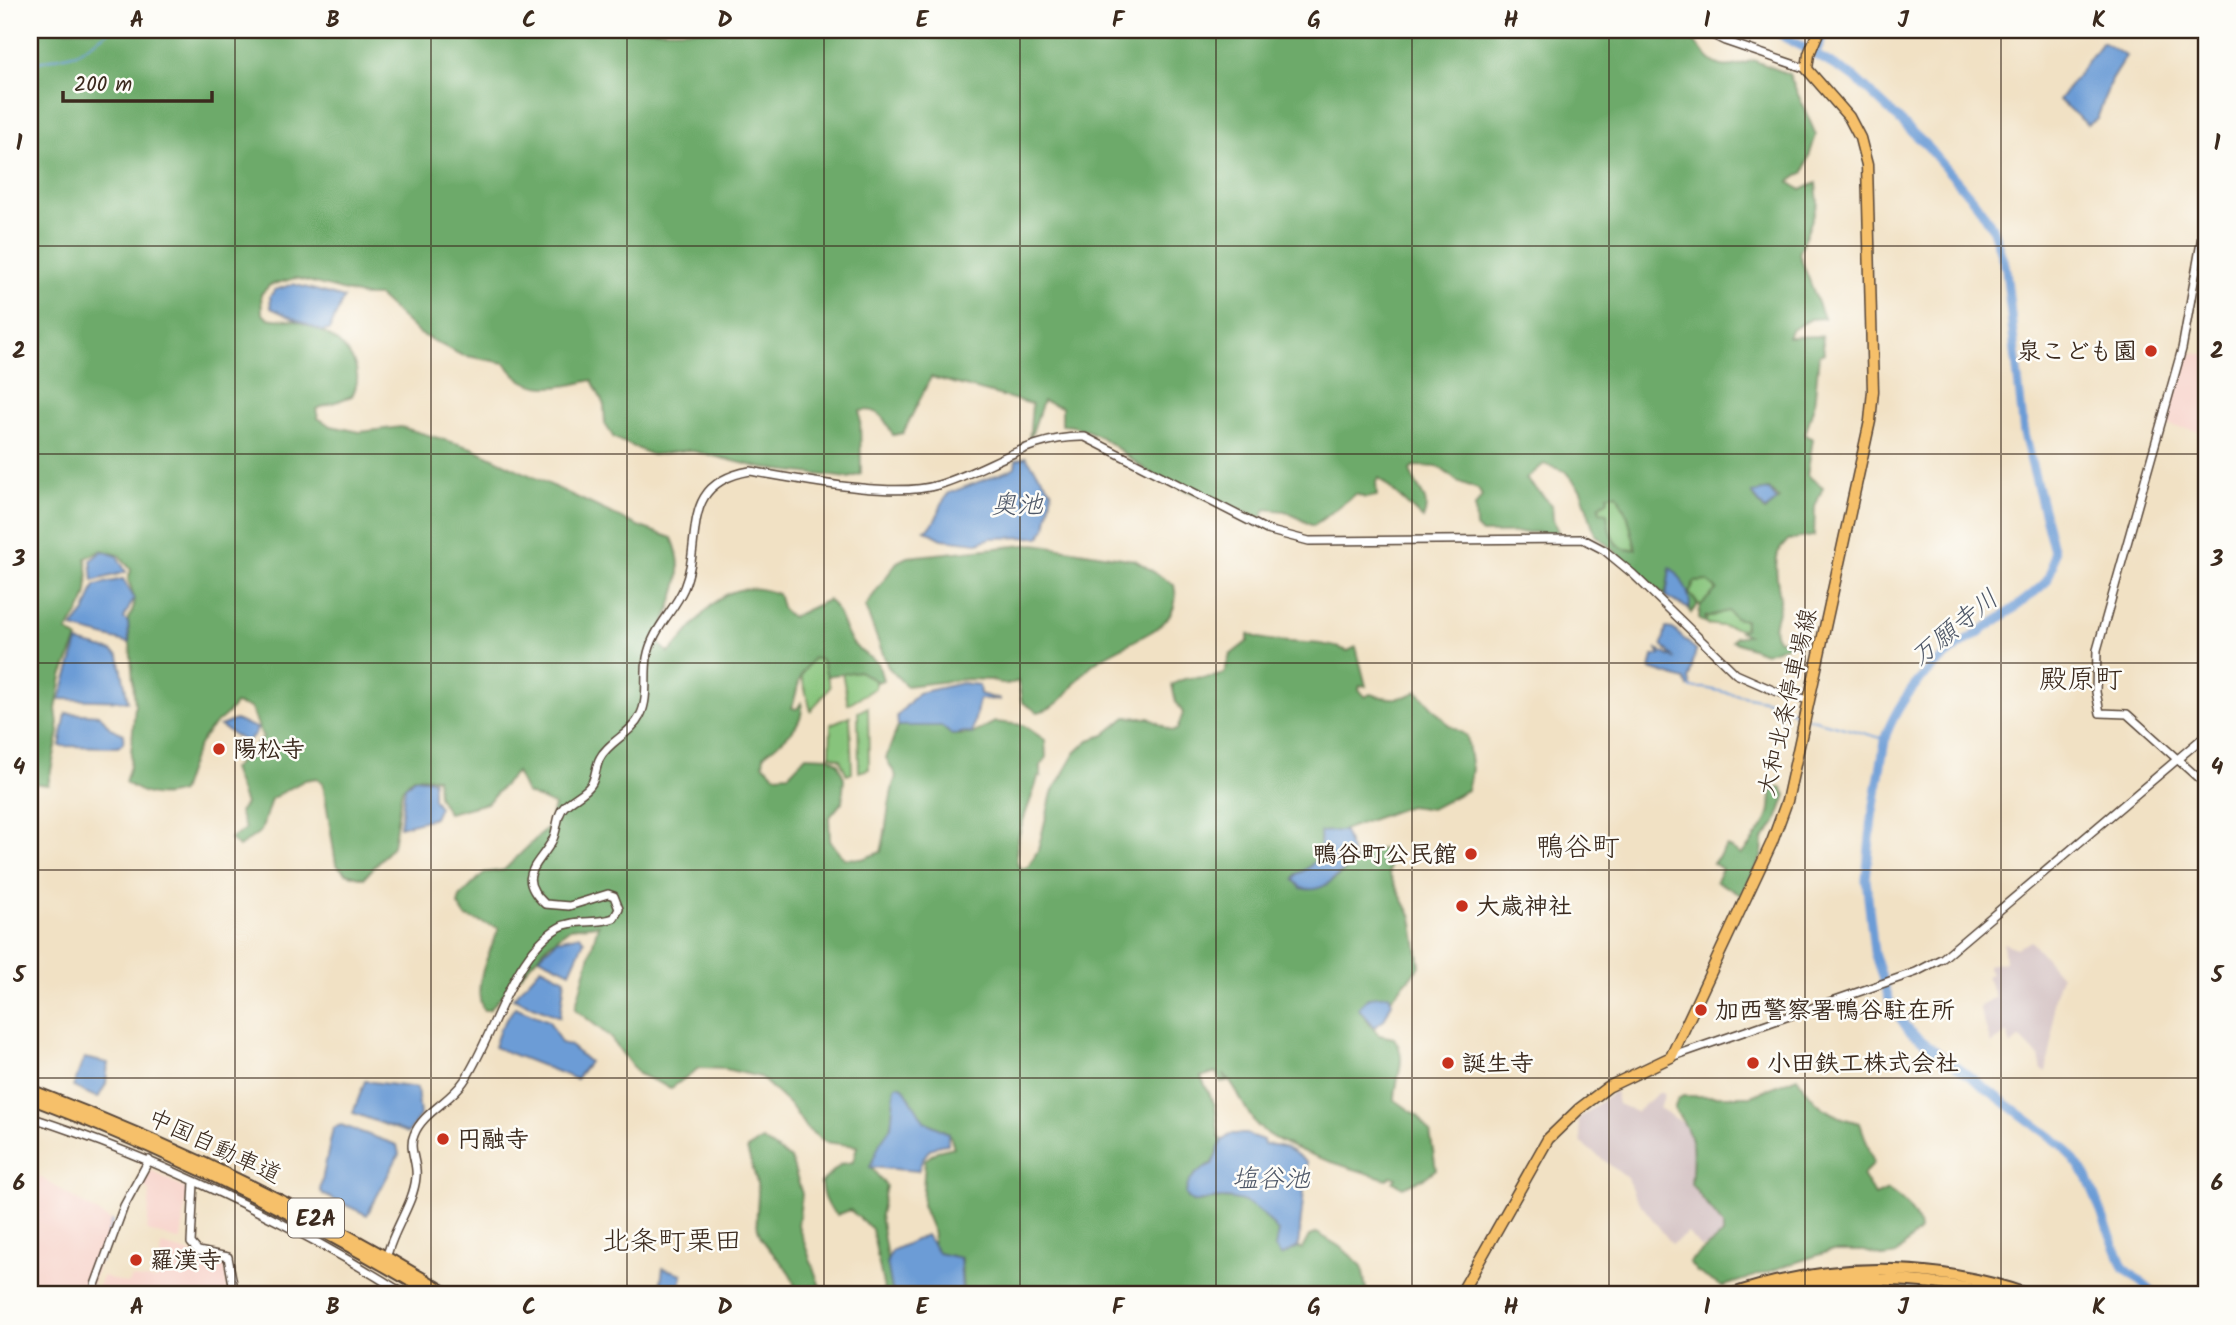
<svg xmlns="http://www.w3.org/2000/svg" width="2236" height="1325" font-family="Kalam,'Klee One',sans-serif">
  <rect width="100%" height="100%" fill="#fdfcf7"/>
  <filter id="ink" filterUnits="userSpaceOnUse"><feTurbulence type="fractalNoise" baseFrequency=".0143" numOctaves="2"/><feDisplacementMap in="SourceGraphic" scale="14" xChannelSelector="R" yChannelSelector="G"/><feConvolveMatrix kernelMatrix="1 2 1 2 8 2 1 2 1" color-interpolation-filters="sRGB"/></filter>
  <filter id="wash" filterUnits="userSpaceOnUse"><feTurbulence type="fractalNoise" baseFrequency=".00686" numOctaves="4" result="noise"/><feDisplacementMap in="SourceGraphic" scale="28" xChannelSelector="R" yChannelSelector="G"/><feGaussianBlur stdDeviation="1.57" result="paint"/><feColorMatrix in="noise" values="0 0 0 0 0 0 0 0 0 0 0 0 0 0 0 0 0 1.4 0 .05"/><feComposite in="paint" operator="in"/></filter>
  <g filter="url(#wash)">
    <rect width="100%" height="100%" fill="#f1e1c4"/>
    <!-- built -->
    <path fill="#f7d1c9" d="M2186,352l20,3v77l-45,-8z
      M151,1170l36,20 -6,51 -34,-10 3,-39 -7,-8z
      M30,1171l81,50 -22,74h-59z
      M162,1245l62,18 4,32h-135l10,-19 25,8 3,-6 26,2z"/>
    <!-- industrial -->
    <path fill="#d2bfc1" d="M2031,941l30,35 -8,25v37l-7,34 -4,-2 -3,-13 -19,-19 -10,8 -2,-13 -17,11 -12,-37 16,-10 -9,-21 5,-2 -4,-9 18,-3 -2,-19 14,5z
      M1615,1091l3,13 18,8 25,-21 4,4 -6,13 24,15 9,14 3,14 -5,33 33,41v9l-17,12 -5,2 -13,-15 -16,11 -37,-47 -8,-19 -46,-35 -3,-24z"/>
    <!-- green -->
    <path fill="#87c47b" stroke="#61774c" stroke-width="2" d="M1617,494l11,23 8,32c-23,4 -27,-17 -29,-35l-7,-2 -1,-6 6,-3 1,-8z
      M1707,581l10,8 -15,18 -13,-13 5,-12z
      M1728,610l7,8 10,2 -1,9 -37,-5 -3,-5z
      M813,658l9,2 8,27 -19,24 -10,-36z
      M842,672l17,-1 16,10v7l-27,16z
      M868,707l1,62 -10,3 -1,-60z
      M850,716l2,57 -5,2 -7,-16 -10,-4 1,-31z
      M30,1283l54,6 -2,6h-52z"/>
    <!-- forest -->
    <path fill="#6daa6b" stroke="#546a44" stroke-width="2" fill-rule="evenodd" d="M30,30h1650c30,19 26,50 73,30l36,14 27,61 -12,37 -15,10 12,8 15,-7 2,20 -19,51 25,64 -13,1 -20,11 -3,7 34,-1 2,17 -5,2 -5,50 -9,30 8,4 -6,36 16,12 -8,20 -1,29 -26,4c-3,4 -8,8 -10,13 -4,14 0,32 2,45 2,13 -13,29 -1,42h8l2,5 -24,8 -33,-12 3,-4 12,-2 -7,-4 5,-3v-8l-10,-2 -7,-7 -23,6 2,7 -8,-5 1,-13 17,-17 -10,-8 -13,1 -5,11 9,11 -7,9 -10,-33 -11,-11 -5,27 -70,-62 -14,-44 -16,-19 -21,-7 -18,15 26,26 1,14 5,13 -76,1 -6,-6 -1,-20 7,-11 -4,-7 -21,-8 -18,-14 -24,-1 -5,4c4,18 23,26 13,49l-44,-41 -3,4 1,14 -12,2 -9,-4 -43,32 -28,-15 -20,-2 -4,10c-33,-16 -78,-26 -106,-43 -30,-18 -56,-50 -93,-51v-18l-19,-6 -14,41 3,-38 -101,-27 -28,56 -10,2c-8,-15 -13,-28 -33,-24l1,63 -12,4 -87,-10 -73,-18 -37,5 -38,-17 -9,-14 -1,-19 -12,-25c-35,8 -65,16 -87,-17l-44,-8 -41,-21 -42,-38h-14l-68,-18 -26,7 -9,9 1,19 5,5c9,2 19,1 28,3 33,8 77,38 57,75l-36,13 2,9 13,8 29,6 41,-5 71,21 166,78 34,12c19,42 -5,64 -13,106l10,9c34,-34 52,-81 109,-59l5,16 9,7 36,-17c14,12 13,26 23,41 6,10 18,15 27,22l5,17 -5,2 -19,-11 -32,5 -5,-16 -9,-2 -12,17 -9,33 5,1 4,-6c6,23 -23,40 -37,52l-1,9 12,11 14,-1 17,-18 23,1 9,6 6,16 -2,23 -13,16 1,23 14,17 18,1 19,-7c7,-26 6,-51 15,-76l-10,-18 12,-32h43l11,9 20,-1 23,-12 28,3 22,15 1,18 -5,6v12l-3,1c-5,23 -31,71 -18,92l8,-2 10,-17 14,-57 23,-40 14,-13 15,-5 22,-18 23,1 23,13 5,-1 6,-17 -7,-11 -4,-17c20,-14 33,-2 52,-12l6,-18 18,-14v-7c32,14 68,3 100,17l8,-4 10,39 -6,-1 -1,4 6,8 5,-3c16,5 32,7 47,-3l32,34 18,11 5,34 -5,20 -36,19 -22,-3 -69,25 -20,1c2,20 -3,34 -23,42l-3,6 11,9c32,5 57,-50 86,-38l-2,23 23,43 8,49 -28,32 -23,-1 -11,11 21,27 15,3c15,21 1,39 1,62l23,16 12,16 6,37 -10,8 -23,10 -10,-5 3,-4 -5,-2 -4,3c-31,-9 -110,-31 -131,-55 -11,-13 -17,-33 -32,-50l3,7 -7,1 -3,-10 -16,5 14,28 4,32 3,4 -10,23c-15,7 -25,14 -26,31l6,7c7,1 14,-2 22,-3 33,-3 45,7 64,33l-3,16 6,8 17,-9 4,2 7,-13 8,-3 25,15 20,18 5,29h-404l-2,-37 -23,-5 -6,-8 2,-11 -12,-29 3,-45 12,-9 17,-4 -5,-14 -25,-12 -21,-34 -5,-2 -3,2 -4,40 -21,39 16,20 -6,29 13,80h-8l-13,-66 -22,-19 -13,5c-12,-11 -14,-16 -16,-32l20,-19 12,-2 4,-16 -32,-4 -19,-14 -14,-21 -32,-30 -35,-8 -26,-1 -28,20 -33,-14 -29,-38 -34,-27 23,-84 -28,3 -21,16 -60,66h-5c-14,-22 7,-60 15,-82l-33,-11 -8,-12 2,-8 24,-24 20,-3 45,-44 5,-21 -28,-12 -10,-21 -29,31 -39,10 -10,-17 -1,-18 -24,-1 -11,12 -9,57 -29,32 -18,-5 -10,-9 -13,-81 -6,-5 -12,2 -34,19 -10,32 -22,16 -9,-8 15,-10 -6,-17 6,-8 -13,-35 31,-31 -12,-30 -16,-4c-7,11 -15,15 -23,23 -17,17 -23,43 -31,65 -23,7 -36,4 -56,-10l5,-16 5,-61 -7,-86c10,-15 6,-24 0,-39l3,-10 -12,-15 -17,-5 -16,8c5,37 1,42 -19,73l11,8 -16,37 -6,33 3,23 -11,53 -18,-2zM1769,489l10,10 -14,12 -13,-17zM1617,494l11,23 8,32c-23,5 -28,-18 -29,-36l-7,-1 -1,-6 9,-6 -1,-5z
      M1035,544l100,16 39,25c3,13 2,24 -8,35 -15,17 -53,28 -73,44 -21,16 -26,42 -55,48l-16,-10 -4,-21 -11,4 -16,-5 -24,-1 -61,7 -18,-19 -23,-60 32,-45 10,-5z
      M1773,788h9l4,7 -10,28 -13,16 -1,17 -21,39 -25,-14 6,-12 -9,-6 14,-17 14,9c6,-6 25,-31 27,-38 4,-10 1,-20 5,-29z
      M1797,1077c18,28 31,39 63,46l14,40 -12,12 13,21 13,-6c14,9 30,24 31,41l-23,24 -11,2 -21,-6h-34l-108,36 -25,-15 -8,-10 34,-28v-9l-32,-41c3,-35 5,-47 -17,-75l4,-10 5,-3h68z
      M762,1140l29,19 11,35 -4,31 25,70h-29c5,-25 -25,-39 -34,-60 -6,-15 -2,-27 -2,-43 0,-13 -8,-29 -11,-43z
      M1905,1288l48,7h-84l2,-5z"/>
    <!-- water -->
    <path fill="#6c9cd6" stroke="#54637a" stroke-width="2" d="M2102,42l24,14 -15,24 -14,39 -9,6 -29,-25z
      M293,284l51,14 -15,32 -8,1 -50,-23 -1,-12 5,-6z
      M1026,457l26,34 -6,37 -6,9 -49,1 -13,5 -36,-4 -17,-9c15,-7 13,-27 24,-37l61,-23 5,-3 1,-7z
      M1769,490l8,11 -12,9 -13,-17z
      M102,551l15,5 9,16 -33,9 -2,-21z
      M1670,568c10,5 23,31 19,41l-23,-12z
      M123,579l11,19 -10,20 4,5 1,20 -57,-15 13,-16 10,-27z
      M1666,628l7,1 23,21 -7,29 2,7 -3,1 -3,-7 -35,-11 3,-13 7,-1 -4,-6 19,10 -13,-14z
      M78,642l34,9 7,5 9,45 -68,-2z
      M962,683l17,2 1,9 21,6 -22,-1 -7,35 -8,-2 -12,3 -11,-9h-43l-1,-10 21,-23z
      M66,713l34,2 10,13 14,6 -1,9 -5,4 -58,-1z
      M235,720l22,8 -2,6 -9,8 -26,-16z
      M414,778l19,2v19l6,8 -5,11 -34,9 5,-40z
      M1344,831l11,31c-19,11 -29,33 -54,26l-7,-8 3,-6c20,-8 25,-22 23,-42z
      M580,935l4,6 -14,31 -31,-15 18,-17z
      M541,967l24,12 -5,38 -47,-19z
      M1389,995l3,7 -8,18 -9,7 -17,-19 11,-11z
      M515,1007l34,14 12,22 8,2 20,17 -13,17 -82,-32 6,-18z
      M84,1058l24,5 -2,21 -8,14 -25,-11z
      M365,1081l52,7 3,27 -12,18 -55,-20z
      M898,1085l5,2 21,34 24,12v11c-19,1 -24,10 -30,27l-48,-4 10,-24 11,-16 4,-40z
      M341,1125l56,20 2,9 -32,61 -43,-20 -4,-5 13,-62z
      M1231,1134h15l17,6 1,5c17,-2 29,5 43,18l-9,84 -17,9 -6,-8 3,-16c-21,-30 -44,-41 -80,-30h-6l-6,-7c1,-17 11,-24 26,-30l10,-24z
      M926,1235l12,18 22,5 2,37h-69l-6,-33 4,-11z
      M663,1268l19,6 -3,21h-20z"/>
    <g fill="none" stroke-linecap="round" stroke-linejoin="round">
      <!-- stream -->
      <path stroke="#6c9cd6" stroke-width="2" d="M30,64l47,-11 34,-23
        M1689,685l2,3h13l64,13 35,15
        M1808,718l77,21
        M100,1261l12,-40
        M90,1295l2,-9"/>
      <!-- river -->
      <path stroke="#6c9cd6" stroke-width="9" d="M1773,30l81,47 74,70 52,61 12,19 14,42 18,165 30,118 -2,16 -5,13c-60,57 -129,71 -161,154l-14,82 -6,62 8,73 17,53 18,26 154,115 24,31 36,90 33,28
        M1816,53l9,-23"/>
    </g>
  </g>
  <g filter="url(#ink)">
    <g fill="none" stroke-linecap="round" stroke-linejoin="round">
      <!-- minor casing -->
      <g stroke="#564537" stroke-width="10">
        <path id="minor" d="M1703,30l22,11 82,28
          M2206,214l-24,135 -85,301 -1,42 4,21 27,1 79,71
          M1671,1057l245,-85 27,-14 263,-223
          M30,1117c127,41 263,106 376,178
          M194,1182l-3,61 7,8 30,6 7,38
          M388,1252c7,-25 26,-50 28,-75 2,-14 -8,-28 -2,-42 8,-22 37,-34 50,-54 29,-42 48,-126 94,-153 17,-10 38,-3 56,-10l5,-9 -5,-13 -6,-2 -39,12 -24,-2c-30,-28 -7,-38 7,-63 6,-10 4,-26 12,-34 8,-9 23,-14 28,-24 4,-8 4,-18 8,-25 9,-17 31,-24 40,-42 9,-17 4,-39 7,-58 5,-29 26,-45 37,-70 20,-49 -7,-104 66,-117 48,8 143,28 188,14 51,-15 92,-50 147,-48l182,93 42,11 274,-2 21,11 29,24 103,100 41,18 32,8
          M95,1285l29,-79 25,-46"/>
      </g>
      <!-- major casing -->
      <g stroke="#564537" stroke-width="13">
        <path id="major" d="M1460,1295l88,-156 31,-30 29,-22 63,-30 101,-215 15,-41 83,-380 3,-30 -6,-226 -7,-27 -11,-21 -42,-48 2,-15 10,-24"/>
      </g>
      <!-- highway casing -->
      <g stroke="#564537" stroke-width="14">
        <path id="highway" d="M30,1090c147,56 286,123 420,205
          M30,1098c141,53 275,119 404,197
          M1730,1295c96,-33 202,-34 299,0
          M1758,1295c80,-21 160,-20 240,0"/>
      </g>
      <!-- minor -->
      <use href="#minor" stroke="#fff" stroke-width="7"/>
      <!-- major -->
      <use href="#major" stroke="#f6c06b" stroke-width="10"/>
      <!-- highway -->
      <use href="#highway" stroke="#f6c06b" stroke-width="10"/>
    </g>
  </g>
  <!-- grid -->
  <path fill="none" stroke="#3b2a1e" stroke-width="2" stroke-opacity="0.55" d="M235,30v1265M431,30v1265M627,30v1265M824,30v1265M1020,30v1265M1216,30v1265M1412,30v1265M1609,30v1265M1805,30v1265M2001,30v1265M30,246h2176M30,454h2176M30,663h2176M30,870h2176M30,1078h2176"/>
  <!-- markers -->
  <g fill="#c8321e" stroke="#fdfcf7" stroke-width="2.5">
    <circle cx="2151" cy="351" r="7"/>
    <circle cx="219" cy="749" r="7"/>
    <circle cx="1471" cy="854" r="7"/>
    <circle cx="1462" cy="906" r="7"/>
    <circle cx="1701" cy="1010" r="7"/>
    <circle cx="1448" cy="1063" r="7"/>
    <circle cx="1753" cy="1063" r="7"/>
    <circle cx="443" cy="1139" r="7"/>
    <circle cx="136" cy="1260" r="7"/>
  </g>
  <g text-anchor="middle" stroke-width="5" stroke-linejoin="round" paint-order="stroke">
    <!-- shield labels -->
    <rect fill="#fdfcf7" stroke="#75695f" stroke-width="2" x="288" y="1198.5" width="56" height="39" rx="5"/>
    <g font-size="23" font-weight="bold" fill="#3b2a1e">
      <text x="316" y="1226">E2A</text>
    </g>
    <!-- poi labels -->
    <g font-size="24" font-weight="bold" fill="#3b2a1e" stroke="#fdfcf7" text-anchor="start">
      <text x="2137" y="359" text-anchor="end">泉こども園</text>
      <text x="233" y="757">陽松寺</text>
      <text x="1457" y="862" text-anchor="end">鴨谷町公民館</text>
      <text x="1476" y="914">大歳神社</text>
      <text x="1715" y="1018">加西警察署鴨谷駐在所</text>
      <text x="1462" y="1071">誕生寺</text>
      <text x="1767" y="1071">小田鉄工株式会社</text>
      <text x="457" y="1147">円融寺</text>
      <text x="150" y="1268">羅漢寺</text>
    </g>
    <!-- street labels -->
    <g font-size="24" fill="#3b2a1e" stroke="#fdfcf7">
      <text transform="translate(1787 702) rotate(-77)" y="8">大和北条停車場線</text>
      <text transform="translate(215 1146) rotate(25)" y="8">中国自動車道</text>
    </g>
    <!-- water labels -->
    <g font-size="26" font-style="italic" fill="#4f5868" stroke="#fdfcf7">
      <text x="1017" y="513">奥池</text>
      <text transform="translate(1954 627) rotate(-39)" y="9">万願寺川</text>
      <text x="1271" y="1187">塩谷池</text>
    </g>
    <!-- quarter labels -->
    <g font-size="28" fill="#3b2a1e" stroke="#fdfcf7">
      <text x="2081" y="688">殿原町</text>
      <text x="1578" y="856">鴨谷町</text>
      <text x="672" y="1250">北条町栗田</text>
    </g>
  </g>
  <!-- margin -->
  <rect width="2236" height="1325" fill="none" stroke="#fdfcf7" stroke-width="77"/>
  <!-- scale -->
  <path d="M63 91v10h149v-10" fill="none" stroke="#3b2a1e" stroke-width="3.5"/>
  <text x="74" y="91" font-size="21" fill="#3b2a1e" stroke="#fdfcf7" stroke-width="5" paint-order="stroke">200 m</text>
  <rect x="38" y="38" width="2160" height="1248" fill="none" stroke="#3b2a1e" stroke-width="2.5"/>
  <g font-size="23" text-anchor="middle" font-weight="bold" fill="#3b2a1e">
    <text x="137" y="27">A</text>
    <text x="333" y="27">B</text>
    <text x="529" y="27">C</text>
    <text x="725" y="27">D</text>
    <text x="922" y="27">E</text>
    <text x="1118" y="27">F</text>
    <text x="1314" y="27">G</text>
    <text x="1511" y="27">H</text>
    <text x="1707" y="27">I</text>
    <text x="1903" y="27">J</text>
    <text x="2099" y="27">K</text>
    <text x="19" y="150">1</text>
    <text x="2217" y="150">1</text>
    <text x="19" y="358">2</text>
    <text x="2217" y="358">2</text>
    <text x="19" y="566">3</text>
    <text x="2217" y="566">3</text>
    <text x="19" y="774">4</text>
    <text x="2217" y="774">4</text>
    <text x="19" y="982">5</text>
    <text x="2217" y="982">5</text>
    <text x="19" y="1190">6</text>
    <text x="2217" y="1190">6</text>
    <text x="137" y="1314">A</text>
    <text x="333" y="1314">B</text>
    <text x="529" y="1314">C</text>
    <text x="725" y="1314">D</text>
    <text x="922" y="1314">E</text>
    <text x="1118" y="1314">F</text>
    <text x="1314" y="1314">G</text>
    <text x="1511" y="1314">H</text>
    <text x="1707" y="1314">I</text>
    <text x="1903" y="1314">J</text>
    <text x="2099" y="1314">K</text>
  </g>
</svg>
